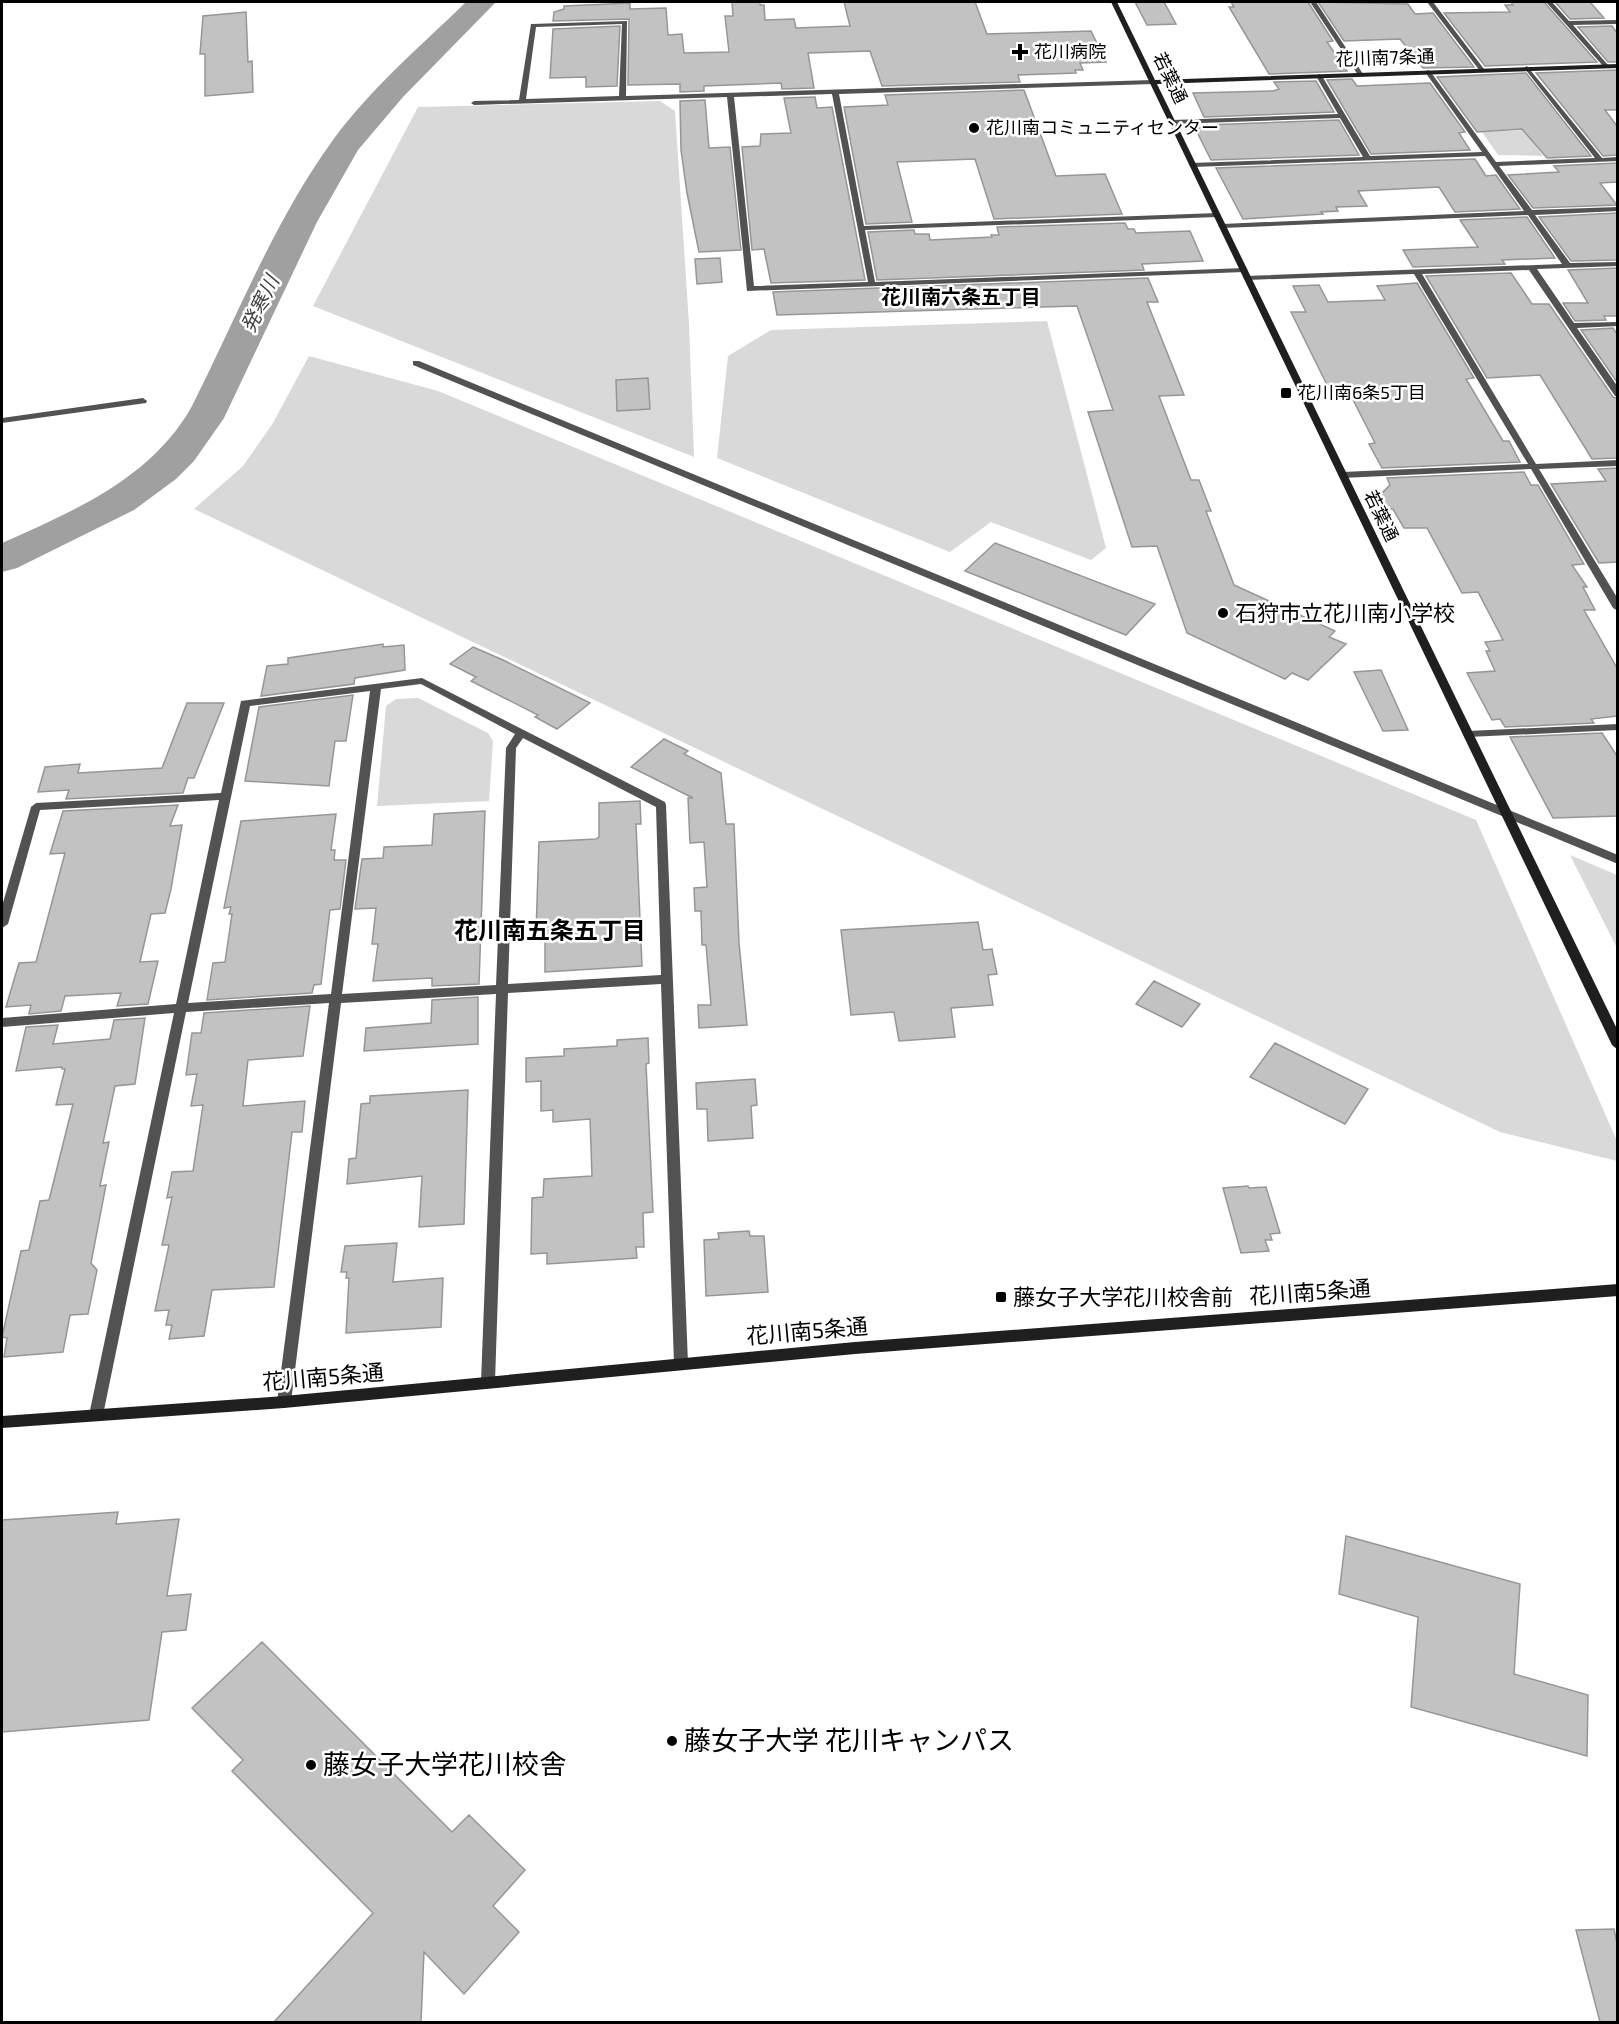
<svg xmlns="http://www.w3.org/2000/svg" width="1619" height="2024" font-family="'Exo 2','Noto Sans JP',sans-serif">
  <rect width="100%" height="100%" fill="#fff"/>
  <!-- green -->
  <path fill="#d9d9d9" d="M660,101l15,10 14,213 5,133 -381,-151 105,-199z
    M1524,130l19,26 -45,-1 -16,-23z
    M1047,321l59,227 -15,12 -100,-38 -41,30 -233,-94 11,-102 43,-26z
    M309,356l129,35 1038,429 141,321v20l-117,-29 -1306,-623 49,-43 30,-43z
    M418,698l70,35 5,8 -4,60 -112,5 9,-100 10,-7z
    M1570,855l47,20v73z"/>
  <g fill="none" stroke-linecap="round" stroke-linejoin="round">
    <!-- river -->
    <path fill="#a0a0a0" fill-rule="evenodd" d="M466,2h30l-93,95 -45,53 -41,72 -93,196 -30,43 -18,18 -42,31 -117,58 -15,4v-29c72,-32 150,-65 190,-137 45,-89 82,-185 141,-266 38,-52 88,-94 133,-138z"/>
  </g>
  <!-- building -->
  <path fill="#c2c2c2" stroke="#969696" stroke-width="1.5" d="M732,2h28v3h4l1,15 29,-1 2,9 54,-2 -6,-24h131l12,32 104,-3 15,31 -26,1 3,7h-8l1,3 -58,2 2,7 -138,4 -12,-35 -62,2 6,35 -32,1 -1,-6 -77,3v5l-24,1v-8l-52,1 1,-66 -76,2 1,-9 10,-3v-3l66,-3v6l36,-1 2,27 14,-1 2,19 45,-1 -4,-36h8z
    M1135,2h29l12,22 -29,1z
    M1231,2h77l25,39 -6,1 20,29 -78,3 -40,-67h5z
    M1318,2l90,2 7,10 18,-1 41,54 -51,1 -23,-29 -56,2z
    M1511,2h33l53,60 -112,4 -41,-53 66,-1 -5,-7h8z
    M1555,2h35l14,16 -34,1z
    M246,12l2,50 4,-1 1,31 -48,4v-42h-5l3,-38z
    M620,26l-3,60 -31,1v-10l-36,1 3,-49z
    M1612,26l5,7v29h-9l-30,-35z
    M1617,70v40h-12l12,16v29l-14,1 -67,-83z
    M1526,73l65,83 -44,2 -25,-29 -45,3 -40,-55z
    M1352,79l5,7 73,-3 35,49 -6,1 11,17 -99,4 -44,-74z
    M1316,81l18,31 -130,5 -11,-24 80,-2 6,-2 -5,-7z
    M1024,90l32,86 49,-2 17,40 -128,5 -19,-60 -78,3 15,60 -46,2 -22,-117 44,-2 -3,-10z
    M815,97l2,11 15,-1 33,173 -94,3 -7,-34 -12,1 -10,-103 18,-1 1,-12 30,-1 -7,-35z
    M705,100l4,48 21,-1 11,103 -42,2 -12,-59 -6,-43 -1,-49z
    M1339,120l20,35 -148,5 -15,-30 8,-5z
    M1475,159l11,17 10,-1 24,34 -65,3 -16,-25 -81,4 9,15 -31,1 2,4 -17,1 2,2 -80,5 -27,-51z
    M1617,163v19l-17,1 17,22 -84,3 -25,-33 51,-3 -5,-6z
    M1617,213v47l-46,1 -32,-44z
    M1527,217l28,41 -53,2 3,4 -92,3 -10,-17 75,-3 -18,-27z
    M1125,223l3,6h6l2,4 54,-2 13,30 -61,3 2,6 -267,10 -9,-48 46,-2 1,4h14l1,6 62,-3 -1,-2h8l-2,-8z
    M720,258l2,24 -25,2 -2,-25z
    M1617,268v48h-13l2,4 -31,1 -12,-18h25l-20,-33z
    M1511,273l21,31h17l64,93 4,1v60l-25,1 -52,-84 -53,3 -61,-102z
    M1148,278l10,24h-11l37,93 -25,1 32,84h8l12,31h-5l28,74 101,46 -6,6 17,7 -38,36 -16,-7 -7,6 -98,-46 -30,-87 -25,1 -44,-135 25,-2 -36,-104 -300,9 -4,-23z
    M1417,283l57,95 -8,1 37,62h6l11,21 -138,6 -13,-24 6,-1 -26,-51 -18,1 -40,-81h15l-13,-26 26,-1 9,17 57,-2 -8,-14z
    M1613,328l4,6v48l-36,-52z
    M648,378l2,31 -33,2 -1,-31z
    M1617,468v94l-18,1 -48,-79 55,-3 -8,-12z
    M1524,472l7,13h7l46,79 -12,1 15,22h-4l12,23h-11l33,58v48l-26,3 3,4 -89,4 -5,-8 -8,1 -25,-47 28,-2 -9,-20h4l-5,-9 18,-2 -25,-48 -16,1 -35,-65h-23l-11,-19h-6l-7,-14 10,-10 -3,-7z
    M995,543l160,61 -29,31 -161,-64z
    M383,644v3l21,-2 1,25 -50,8 -1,6 -93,12 6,-30 21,-2v-6z
    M473,647l30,13 87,43 -33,26 -22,-12 3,-2 -67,-34 5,-4 -26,-13z
    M1381,670l27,60 -25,1 -29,-59z
    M353,695l-7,46h-11l-6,45 -84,-5 14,-74z
    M187,703h37l-30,75h-6l-5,15 -117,6 3,-9 -31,2 7,-25 35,-3 -2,9 84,-5z
    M1602,733l15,23v60l-64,2 -43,-81z
    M664,739l24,12 -4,3 37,19 5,51h8l5,119 8,82 -48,3 -1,-23h13l-5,-60h-4l-1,-34h-6l-1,-23 13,-1 -3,-45 -14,1 -2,-45h5l-62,-31z
    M640,801l1,23h-5l6,142 -97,6v-40h-9l3,-90 57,-3 3,-2v-34z
    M178,805l-8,21 12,-1 -11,64 -6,24 -14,1 -11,48 18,-1 -10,43 -31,2 4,-13 -56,3 -4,15 -32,3 2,-9 -25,2 13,-44 17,-1 29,-109 -15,1 13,-43z
    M485,811l-6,173 -47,2v-8l-59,3 5,-37h-6l4,-36 -21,1 7,-50 21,-1 1,-11 48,-2 2,-31z
    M336,814l-5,36h4l-1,10h12l-6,49 -10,1 -9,74 -7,1 -2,8 -105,7 6,-37 12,-1 7,-48h-3l2,-7 -7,1 17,-87z
    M978,922l5,28 9,-1 5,25 -9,1 5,30 -42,3 4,29 -56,4 -5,-29 -43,3 -10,-85z
    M1154,981l46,23 -18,23 -46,-23z
    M478,997v47l-114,7 2,-23 65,-5 1,-23z
    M310,1006l-7,50 -55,4 -5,46 62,-5 -3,31h-10l-18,155 -62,3 -8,46 -35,3 3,-14h-6l3,-15 -14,1 14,-66h-7l10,-48 -5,1 5,-26 21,-1 10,-66 -12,1 6,-32 -11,1 6,-42h9l3,-20z
    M145,1018l-10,66 -20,2 -12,57 6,-1 -9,44 6,-1 -15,78 6,7 -9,44 -18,1 -7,37 -59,5 3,-19 -5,-1 19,-86 8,-1 11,-49 9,-1 24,-96 -17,1 9,-36h-3v-2l-46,4 10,-44 32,-2 -5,19 57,-5 4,-19z
    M648,1038l1,25 -3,1 7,148 -10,1 1,34h-8l1,11 -90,6v-11l-16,1 1,-56 11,-1 1,-18 48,-3 -2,-57 -37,3v-12l-12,1v-30l-15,1v-24l38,-2v-7l53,-3v-6z
    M1275,1043l93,46 -23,35 -95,-47z
    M755,1079l2,26 -6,1 2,32 -45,3 -1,-32h-10l-1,-26z
    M468,1090l-4,134 -45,3 3,-51 -75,8 2,-25 7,-1 5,-54 9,-1v-7z
    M1248,1186l1,2 17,-1 14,46 -10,1 2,6h-7l4,11 -28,2 -18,-65z
    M749,1231l1,5h14l4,56 -62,4 -2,-56 15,-1 -1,-6z
    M397,1243l-4,39 50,-4 -2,49 -95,6 3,-55h-3l1,-6h-6l4,-26z
    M118,1512l-2,12 63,-5 -12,77 24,-2 -5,36 -24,2 -13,88 -147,12v-212z
    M1346,1536l174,48 -6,90 74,21 -1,61 -176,-49 7,-90 -79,-23z
    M262,1642l190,190 17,-17 56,55 -32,36 26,26 -55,62 -40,-42 -3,70h-147l99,-109 -141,-142 11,-11 -51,-52z
    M1614,1929l3,14v79h-17l-24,-92z"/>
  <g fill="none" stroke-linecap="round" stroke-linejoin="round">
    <!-- lane -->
    <path fill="#525252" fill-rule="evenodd" d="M143,398l4,3 -1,2 -144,20v-5z"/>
    <!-- street -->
    <path fill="#525252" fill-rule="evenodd" d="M1310,2h6l47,72 -1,1h-4z
      M1427,2h6l51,67v2h-4z
      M1546,2h6l17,19 49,-1v4l-45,1 35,40v2h-4z
      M627,21l-1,75 527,-16 3,2 -3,2 -314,10 25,132 353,-13 4,2 -4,2 -352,13 10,52 369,-14 4,2 -4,2 -497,19 -20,-194 -253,8 -3,-2 3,-2 45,-1 12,-76zM622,24l-3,72 -93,3 10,-72zM832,94l36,188 -114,4 -20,-189z
      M1527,66l75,92 16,-1v4l-119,5 33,44 86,-3v4l-83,4 35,48 48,-1v4l-81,3 37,54 44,-1v4l-41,2 41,59v9h-3l-86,-126 -107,4 114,190 82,-4v6l-79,3 79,130v12l-5,-3 -82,-139 -189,9 -4,-3 4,-3 186,-8 -114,-190 -167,6 -4,-2 4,-2 315,-12 -34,-49 -306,13 -4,-2 4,-2 302,-13 -39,-55 -292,11 -4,-2 1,-2 173,-6 -23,-39 -167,6 -3,-2 3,-2 165,-6 -22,-38 3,-2 3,2 48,80 112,-4 -57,-80 3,-2 2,1 66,91 99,-4 -70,-89 -1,-1z
      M413,361h6l1199,494v9l-1205,-499z
      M422,678l243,124 1,3 22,558 -2,4 -5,2 -5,-2 -2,-4 -13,-379 -153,9 -13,389 -2,4 -5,2 -5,-2 -2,-4 15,-388 -155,9 -50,399 -2,4 -5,2 -5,-2 -2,-4 52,-399 -143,9 -83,403 -2,5 -5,1 -5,-1 -2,-5 85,-402 -172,14v-9l174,-14 43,-204 -179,10 -32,114 -6,4v-22l29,-99 5,-4 185,-10 20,-92zM421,684l94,50 -9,14 -10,237 -154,9 39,-305zM370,691l-39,303 -143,9 62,-297zM523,738l133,69 5,168 -153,9 8,-236z
      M1618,724v6l-150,7 -5,-3 5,-3z"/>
    <!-- secondary -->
    <path fill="#1f1f1f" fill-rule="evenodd" d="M1111,2h6l38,78 463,-16v4l-461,16 461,947v19l-6,-5z
      M1618,1284v12l-763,58 -571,54 -282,20v-12l282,-20 571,-54z"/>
  </g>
  <!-- markers -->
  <g fill="#000" stroke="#fff" stroke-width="2">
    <path d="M1017 43h6v6h6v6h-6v6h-6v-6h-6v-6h6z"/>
    <circle cx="974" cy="128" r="6"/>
    <rect x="1280" y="387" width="12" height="12" rx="3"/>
    <circle cx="1223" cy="613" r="6"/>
    <rect x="995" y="1291" width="12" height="12" rx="3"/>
    <circle cx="672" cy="1741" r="6"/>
    <circle cx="311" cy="1765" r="6"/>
  </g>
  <g text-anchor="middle" stroke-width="5" stroke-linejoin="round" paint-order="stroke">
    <!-- far-poi labels -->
    <g font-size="18" fill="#000" stroke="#fff" text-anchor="start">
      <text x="1034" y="58">花川病院</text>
      <text x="986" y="134">花川南コミュニティセンター</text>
      <text x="1298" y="399">花川南6条5丁目</text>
    </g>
    <!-- far-street labels -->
    <g font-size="18" fill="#000" stroke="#fff">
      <text transform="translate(1385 58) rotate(-2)" y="6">花川南7条通</text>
      <text transform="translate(1170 78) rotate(64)" y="6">若葉通</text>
      <text transform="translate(1381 516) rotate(64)" y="6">若葉通</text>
    </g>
    <!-- far-neighbourhood labels -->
    <g font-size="20" font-weight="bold" fill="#000" stroke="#fff">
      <text x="961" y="304">花川南六条五丁目</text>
    </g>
    <!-- far-water labels -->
    <g font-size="20" font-style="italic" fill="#414141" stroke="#fff">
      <text transform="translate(260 304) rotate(-64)" y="7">発寒川</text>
    </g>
    <!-- poi labels -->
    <g font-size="22" fill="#000" stroke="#fff" text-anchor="start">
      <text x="1235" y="621">石狩市立花川南小学校</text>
      <text x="1013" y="1305">藤女子大学花川校舎前</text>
    </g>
    <!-- street labels -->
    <g font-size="22" fill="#000" stroke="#fff">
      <text transform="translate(1310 1292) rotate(-4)" y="8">花川南5条通</text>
      <text transform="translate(807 1331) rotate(-5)" y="8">花川南5条通</text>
      <text transform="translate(323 1377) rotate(-5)" y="8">花川南5条通</text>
    </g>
    <!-- neighbourhood labels -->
    <g font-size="24" font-weight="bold" fill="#000" stroke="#fff">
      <text x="550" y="939">花川南五条五丁目</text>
    </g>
    <!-- near-poi labels -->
    <g font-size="27" fill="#000" stroke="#fff" text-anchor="start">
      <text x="684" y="1750">藤女子大学 花川キャンパス</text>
      <text x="323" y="1774">藤女子大学花川校舎</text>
    </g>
  </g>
  <!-- border -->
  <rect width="1619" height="2024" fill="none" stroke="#000000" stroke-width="6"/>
</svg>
